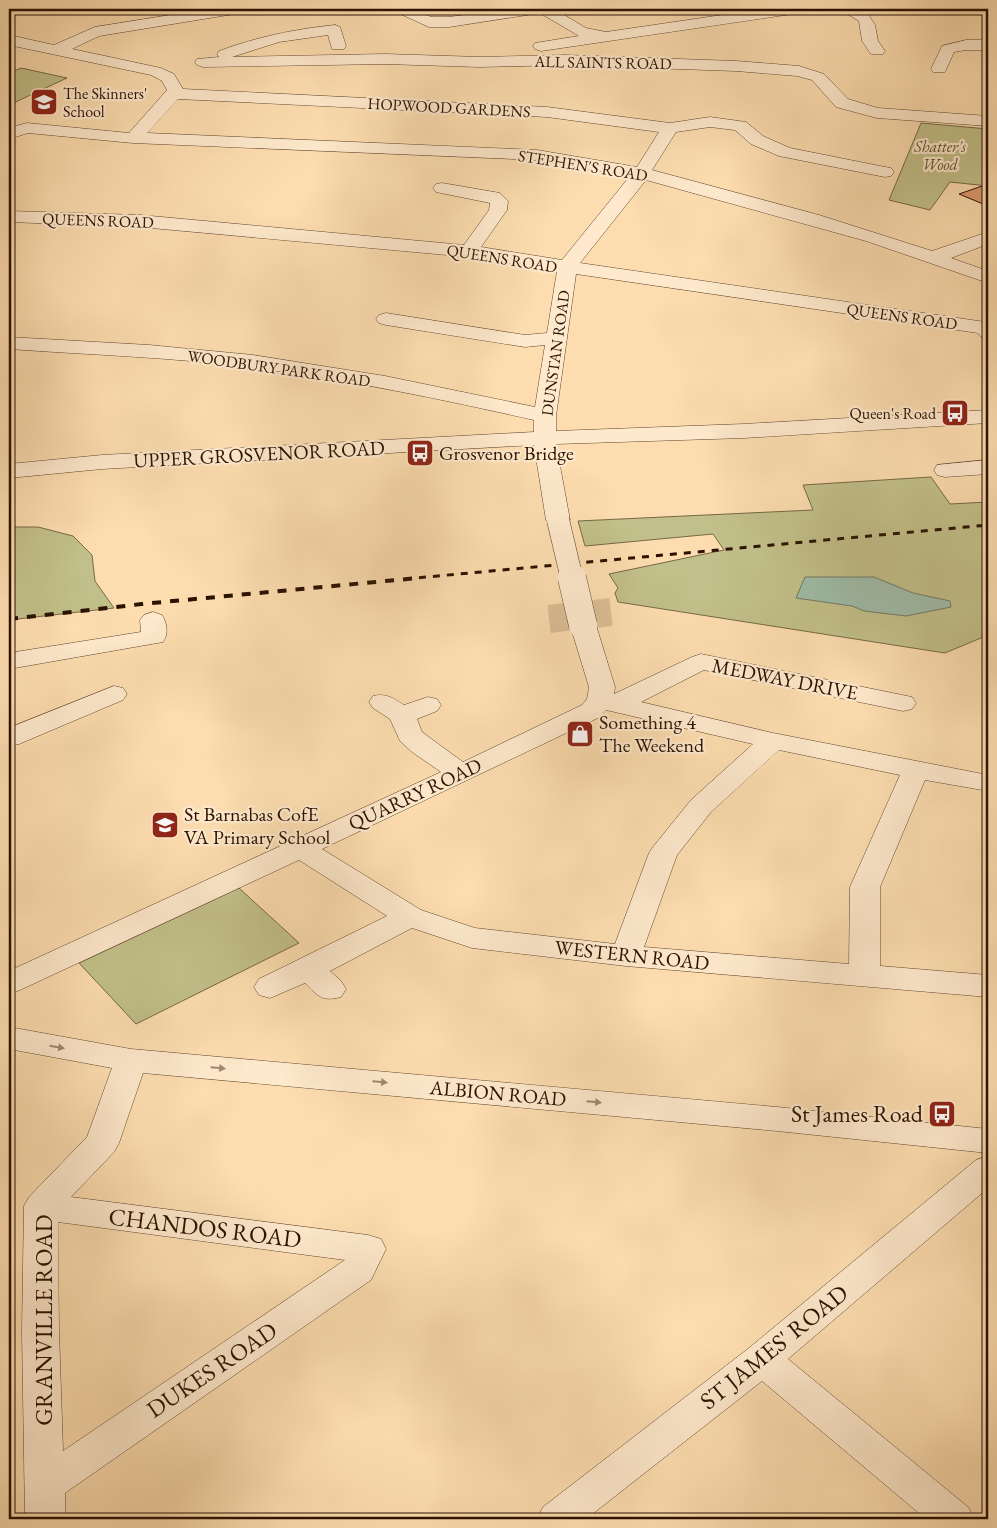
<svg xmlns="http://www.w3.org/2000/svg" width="997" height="1528" font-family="'EB Garamond',serif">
  <rect width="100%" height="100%" fill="#fdddb0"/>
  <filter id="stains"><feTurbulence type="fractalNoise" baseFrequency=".004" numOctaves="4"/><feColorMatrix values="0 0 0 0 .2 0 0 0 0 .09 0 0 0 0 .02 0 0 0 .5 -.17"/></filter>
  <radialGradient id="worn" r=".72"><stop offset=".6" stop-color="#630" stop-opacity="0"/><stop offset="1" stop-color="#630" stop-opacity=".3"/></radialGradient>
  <!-- green -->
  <path fill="#c2c08a" stroke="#766845" d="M21,68l46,10 -58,27v-32z
    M921,123l67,6v57l-38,-4 -20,28 -41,-10z
    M931,477l19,27 38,-2v133l-43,18 -327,-51 -3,-9 3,-5 -9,-14 115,-24 -11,-16 -128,12 -7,-25 235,-11 -10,-25z
    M12,527h26l35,9 19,19 3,26 19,27 -105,12v-60l5,-2z
    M239,888l60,55 -163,81 -57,-61z"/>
  <!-- water -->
  <path fill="#9fbca9" stroke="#707865" d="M805,577h69l39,16 37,8 1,6 -45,9 -42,-5 -12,-5 -56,-8z"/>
  <!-- building -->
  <path fill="#de9b72" stroke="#2a1100" d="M988,184v22l-29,-12z"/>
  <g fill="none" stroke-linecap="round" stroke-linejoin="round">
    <!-- minor-tunnel -->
    <path stroke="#ddbe96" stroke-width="28" stroke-dasharray="28 14" stroke-linecap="butt" d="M549,619l62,-7"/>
    <!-- minor casing -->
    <g stroke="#5f442c" stroke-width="1">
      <path id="minor" d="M208,9h34l-3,3 -5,2 -135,22 -27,13 89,19 13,6 9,15 364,18 123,16 40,-6 36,5 17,14 27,12 95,19 6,1 3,4 -3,4 -6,1 -106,-21 -28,-12 -16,-14 -25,-3 -34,5 -24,38 167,45 113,36 56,-19v12l-37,14 37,13v12l-122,-42 -220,-61 -66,83 405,59 3,1v16l-7,-2 -3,-4 -402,-59 -20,142v15l188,-7 244,-14v13l-244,15 -188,6 14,76 -4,5 -8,2 -8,-2 -4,-5 -12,-75 -432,24 -93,9v-14l93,-9 432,-23v-12c-93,-21 -185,-40 -279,-52 -82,-11 -164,-13 -246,-19v-12l140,8 104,10 132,21 150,31 10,-62 -20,2 -139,-22 -7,-2 -3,-4 3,-4 7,-2 139,22 22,-2 10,-62 -88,-14 -329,-30 -131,-5v-11l131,4 324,30 25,-35 1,-7 -54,-11 -3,-4 3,-4 6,-1 58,10 8,8 -1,9 -26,37 81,13 68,-84 -93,-16 -404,-17 -105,-10 -19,6v-11l18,-5 102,10 38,-43 -5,-9 -11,-6 -142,-30v-10l45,10 41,-18zM178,99l369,18 112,15 -22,35 -100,-17 -390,-17z
        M393,9h20l18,8h18l59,-8h46l32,19 20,4 157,-23h37l-3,3 -5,2 -251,37 -6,-2 -2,-3 2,-3 44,-7 -39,-23 -91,14h-20l-33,-15z
        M842,9h18l8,5 7,11 3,16 7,10 -2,3h-12l-9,-13 -3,-20 -15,-9z
        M335,25l5,2 6,19 -2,3h-12l-4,-14 -49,7 -47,15 153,-3 95,3 85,-2 171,6 63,5 25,8 24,25 30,9 110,8v10l-111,-8 -41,-11 -24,-27 -15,-4 -61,-5 -171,-6 -85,2 -95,-3 -182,3 -6,-2 -2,-3 2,-3 22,-2 -2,-3 2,-3c38,-14 76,-22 116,-26z
        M966,40h22v10h-22l-12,2 -9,20h-12l-2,-3 11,-23z
        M988,460v14l-43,3 -8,-2 -3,-5 3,-5z
        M153,612l9,3c5,8 7,19 1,27l-154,27v-16l132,-21 -1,-12 4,-5z
        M583,617l9,3 4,5 19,62 -1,7 78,-37 9,-3 211,43 4,6 -4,6 -9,2 -199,-41 -63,32 132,31 215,42v16l-63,-11 -45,107v79l108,9v22l-362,-31 -154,-18 -60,-20 -82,43 11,10 5,8 -5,8c-19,5 -23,-1 -36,-14l-35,15 -11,-3 -5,-8 5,-8 128,-63 -88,-56 -279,130 -11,4v-23l432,-199 -29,-20 -12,-11 -10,-22 -17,-11 -4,-6 4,-6c13,-3 20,2 31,9l24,-8 9,2 4,6 -4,6 -20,8 5,13 41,30 119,-57 5,-6 2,-12 -19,-62 4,-5zM606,710l147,34 -62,56 -38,47 -4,6 -34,91 -140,-16 -54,-18 -99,-61 278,-132zM779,750l121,25 -50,112 -1,77 -205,-17 33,-92 34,-43z
        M114,686l9,2 4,6 -4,6 -104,44 -10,2v-18z
        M9,1027l122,22 646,58 211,22v24l-211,-22 -634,-58 -24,70 -5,9 -43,45 297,38 13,4 5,10 -15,31 -306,213v26h-40l-3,-188 2,-125 5,-9 58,-60 25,-69 -103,-19zM58,1222l287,38 -282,191 -4,-120z
        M988,1156v32l-200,171 180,148 6,12h-48l-164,-138 -176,138h-49l6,-12 206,-159 227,-188z"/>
    </g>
    <!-- minor -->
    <use href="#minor" fill="#fee9cc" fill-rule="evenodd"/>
    <!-- rail-far1 -->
    <path stroke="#2a1100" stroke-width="3" stroke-dasharray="7 7" stroke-linecap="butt" d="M405,579l583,-54"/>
    <!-- rail -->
    <path stroke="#2a1100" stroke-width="4" stroke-dasharray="9 9" stroke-linecap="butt" d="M9,619l133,-15 276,-26"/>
    <!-- minor-bridge-far1 casing -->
    <g stroke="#5f442c" stroke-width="23" stroke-linecap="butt">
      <path id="minor-bridge-far1" d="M558,520l14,59"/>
    </g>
    <!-- minor-bridge casing -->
    <g stroke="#5f442c" stroke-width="29" stroke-linecap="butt">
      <path id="minor-bridge" d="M572,578l11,47"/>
    </g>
    <!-- minor-bridge-far1 -->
    <use href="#minor-bridge-far1" stroke="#fee9cc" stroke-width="22"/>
    <!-- minor-bridge -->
    <use href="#minor-bridge" stroke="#fee9cc" stroke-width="28"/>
  </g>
  <!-- one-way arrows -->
  <defs><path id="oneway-solid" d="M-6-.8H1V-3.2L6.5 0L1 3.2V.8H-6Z" transform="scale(1.25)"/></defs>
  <g fill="#9f8870">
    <use href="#oneway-solid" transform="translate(57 1047) rotate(10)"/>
    <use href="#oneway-solid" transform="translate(218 1068) rotate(5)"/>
    <use href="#oneway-solid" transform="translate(380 1082) rotate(5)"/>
    <use href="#oneway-solid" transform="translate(594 1102) rotate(5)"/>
  </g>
  <!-- icons -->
  <defs>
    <g id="school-square" transform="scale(1.4375)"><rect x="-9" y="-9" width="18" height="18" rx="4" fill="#8f2418" stroke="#fee9cc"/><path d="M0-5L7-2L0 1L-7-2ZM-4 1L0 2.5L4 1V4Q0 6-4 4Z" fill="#fff"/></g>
    <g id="bus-square" transform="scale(1.4375)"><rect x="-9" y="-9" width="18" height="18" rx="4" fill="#8f2418" stroke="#fee9cc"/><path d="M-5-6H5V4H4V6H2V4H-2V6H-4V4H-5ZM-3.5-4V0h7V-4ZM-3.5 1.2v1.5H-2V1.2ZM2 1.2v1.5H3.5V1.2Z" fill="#fff"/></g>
    <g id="shop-square" transform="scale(1.4375)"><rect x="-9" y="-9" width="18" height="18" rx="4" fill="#8f2418" stroke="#fee9cc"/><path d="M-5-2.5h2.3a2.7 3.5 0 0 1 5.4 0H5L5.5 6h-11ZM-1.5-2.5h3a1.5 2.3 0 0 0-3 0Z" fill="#fff"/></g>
  </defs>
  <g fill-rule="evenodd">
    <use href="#school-square" x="44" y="102"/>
    <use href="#bus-square" x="955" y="413"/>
    <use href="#bus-square" x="420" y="453"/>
    <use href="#shop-square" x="580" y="734"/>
    <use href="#school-square" x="165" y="825"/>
    <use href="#bus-square" x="942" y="1114"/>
  </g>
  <g text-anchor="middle" stroke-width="4.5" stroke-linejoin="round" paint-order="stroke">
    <!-- far-street labels -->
    <g font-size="16" fill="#2a1100" stroke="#fee9cc">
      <text transform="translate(603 62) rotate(1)" y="6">ALL SAINTS ROAD</text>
      <text transform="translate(449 107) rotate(3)" y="6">HOPWOOD GARDENS</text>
      <text transform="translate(583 165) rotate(9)" y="6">STEPHEN'S ROAD</text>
      <text transform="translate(98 220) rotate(2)" y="6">QUEENS ROAD</text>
      <text transform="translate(502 258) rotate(9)" y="6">QUEENS ROAD</text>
      <text transform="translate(902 316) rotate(8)" y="6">QUEENS ROAD</text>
      <text transform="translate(555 353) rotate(-82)" y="6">DUNSTAN ROAD</text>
      <text transform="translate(279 368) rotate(8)" y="6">WOODBURY PARK ROAD</text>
    </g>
    <!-- far-poi labels -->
    <g font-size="16" fill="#2a1100" stroke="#fee9cc" text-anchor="start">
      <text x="63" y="99">The Skinners'<tspan x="63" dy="18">School</tspan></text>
      <text x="936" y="419" text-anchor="end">Queen's Road</text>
    </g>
    <!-- far-park labels -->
    <g font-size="16" font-style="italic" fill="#5f4e30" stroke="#fee9cc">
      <text x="940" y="152">Shatter's<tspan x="940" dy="18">Wood</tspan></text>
    </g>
    <!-- poi labels -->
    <g font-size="20" fill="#2a1100" stroke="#fee9cc" text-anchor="start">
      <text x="439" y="460">Grosvenor Bridge</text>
      <text x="599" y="729">Something 4<tspan x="599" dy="23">The Weekend</tspan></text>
      <text x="184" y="821">St Barnabas CofE<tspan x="184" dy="23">VA Primary School</tspan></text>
    </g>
    <!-- street labels -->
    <g font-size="20" fill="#2a1100" stroke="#fee9cc">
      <text transform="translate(259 454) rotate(-3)" y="7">UPPER GROSVENOR ROAD</text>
      <text transform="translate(785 679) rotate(11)" y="7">MEDWAY DRIVE</text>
      <text transform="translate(415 794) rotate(-25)" y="7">QUARRY ROAD</text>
      <text transform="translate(632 955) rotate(6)" y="7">WESTERN ROAD</text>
      <text transform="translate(498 1093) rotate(5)" y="7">ALBION ROAD</text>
    </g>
    <!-- near-poi labels -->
    <g font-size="24" fill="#2a1100" stroke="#fee9cc" text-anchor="end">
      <text x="923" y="1122">St James Road</text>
    </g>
    <!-- near-street labels -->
    <g font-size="24" fill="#2a1100" stroke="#fee9cc">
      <text transform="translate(205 1228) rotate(7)" y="8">CHANDOS ROAD</text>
      <text transform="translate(44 1320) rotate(-90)" y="8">GRANVILLE ROAD</text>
      <text transform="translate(774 1347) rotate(-39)" y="8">ST JAMES' ROAD</text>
      <text transform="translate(212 1370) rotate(-34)" y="8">DUKES ROAD</text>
    </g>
  </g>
  <!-- margin -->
  <rect width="997" height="1528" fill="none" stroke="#fdddb0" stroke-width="30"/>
  <rect x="10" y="10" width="977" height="1508" fill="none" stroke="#2a1100" stroke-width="2.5"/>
  <rect x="15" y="15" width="967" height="1498" fill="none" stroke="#2a1100"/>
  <rect width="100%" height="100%" filter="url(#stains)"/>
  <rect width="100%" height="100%" fill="url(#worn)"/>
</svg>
